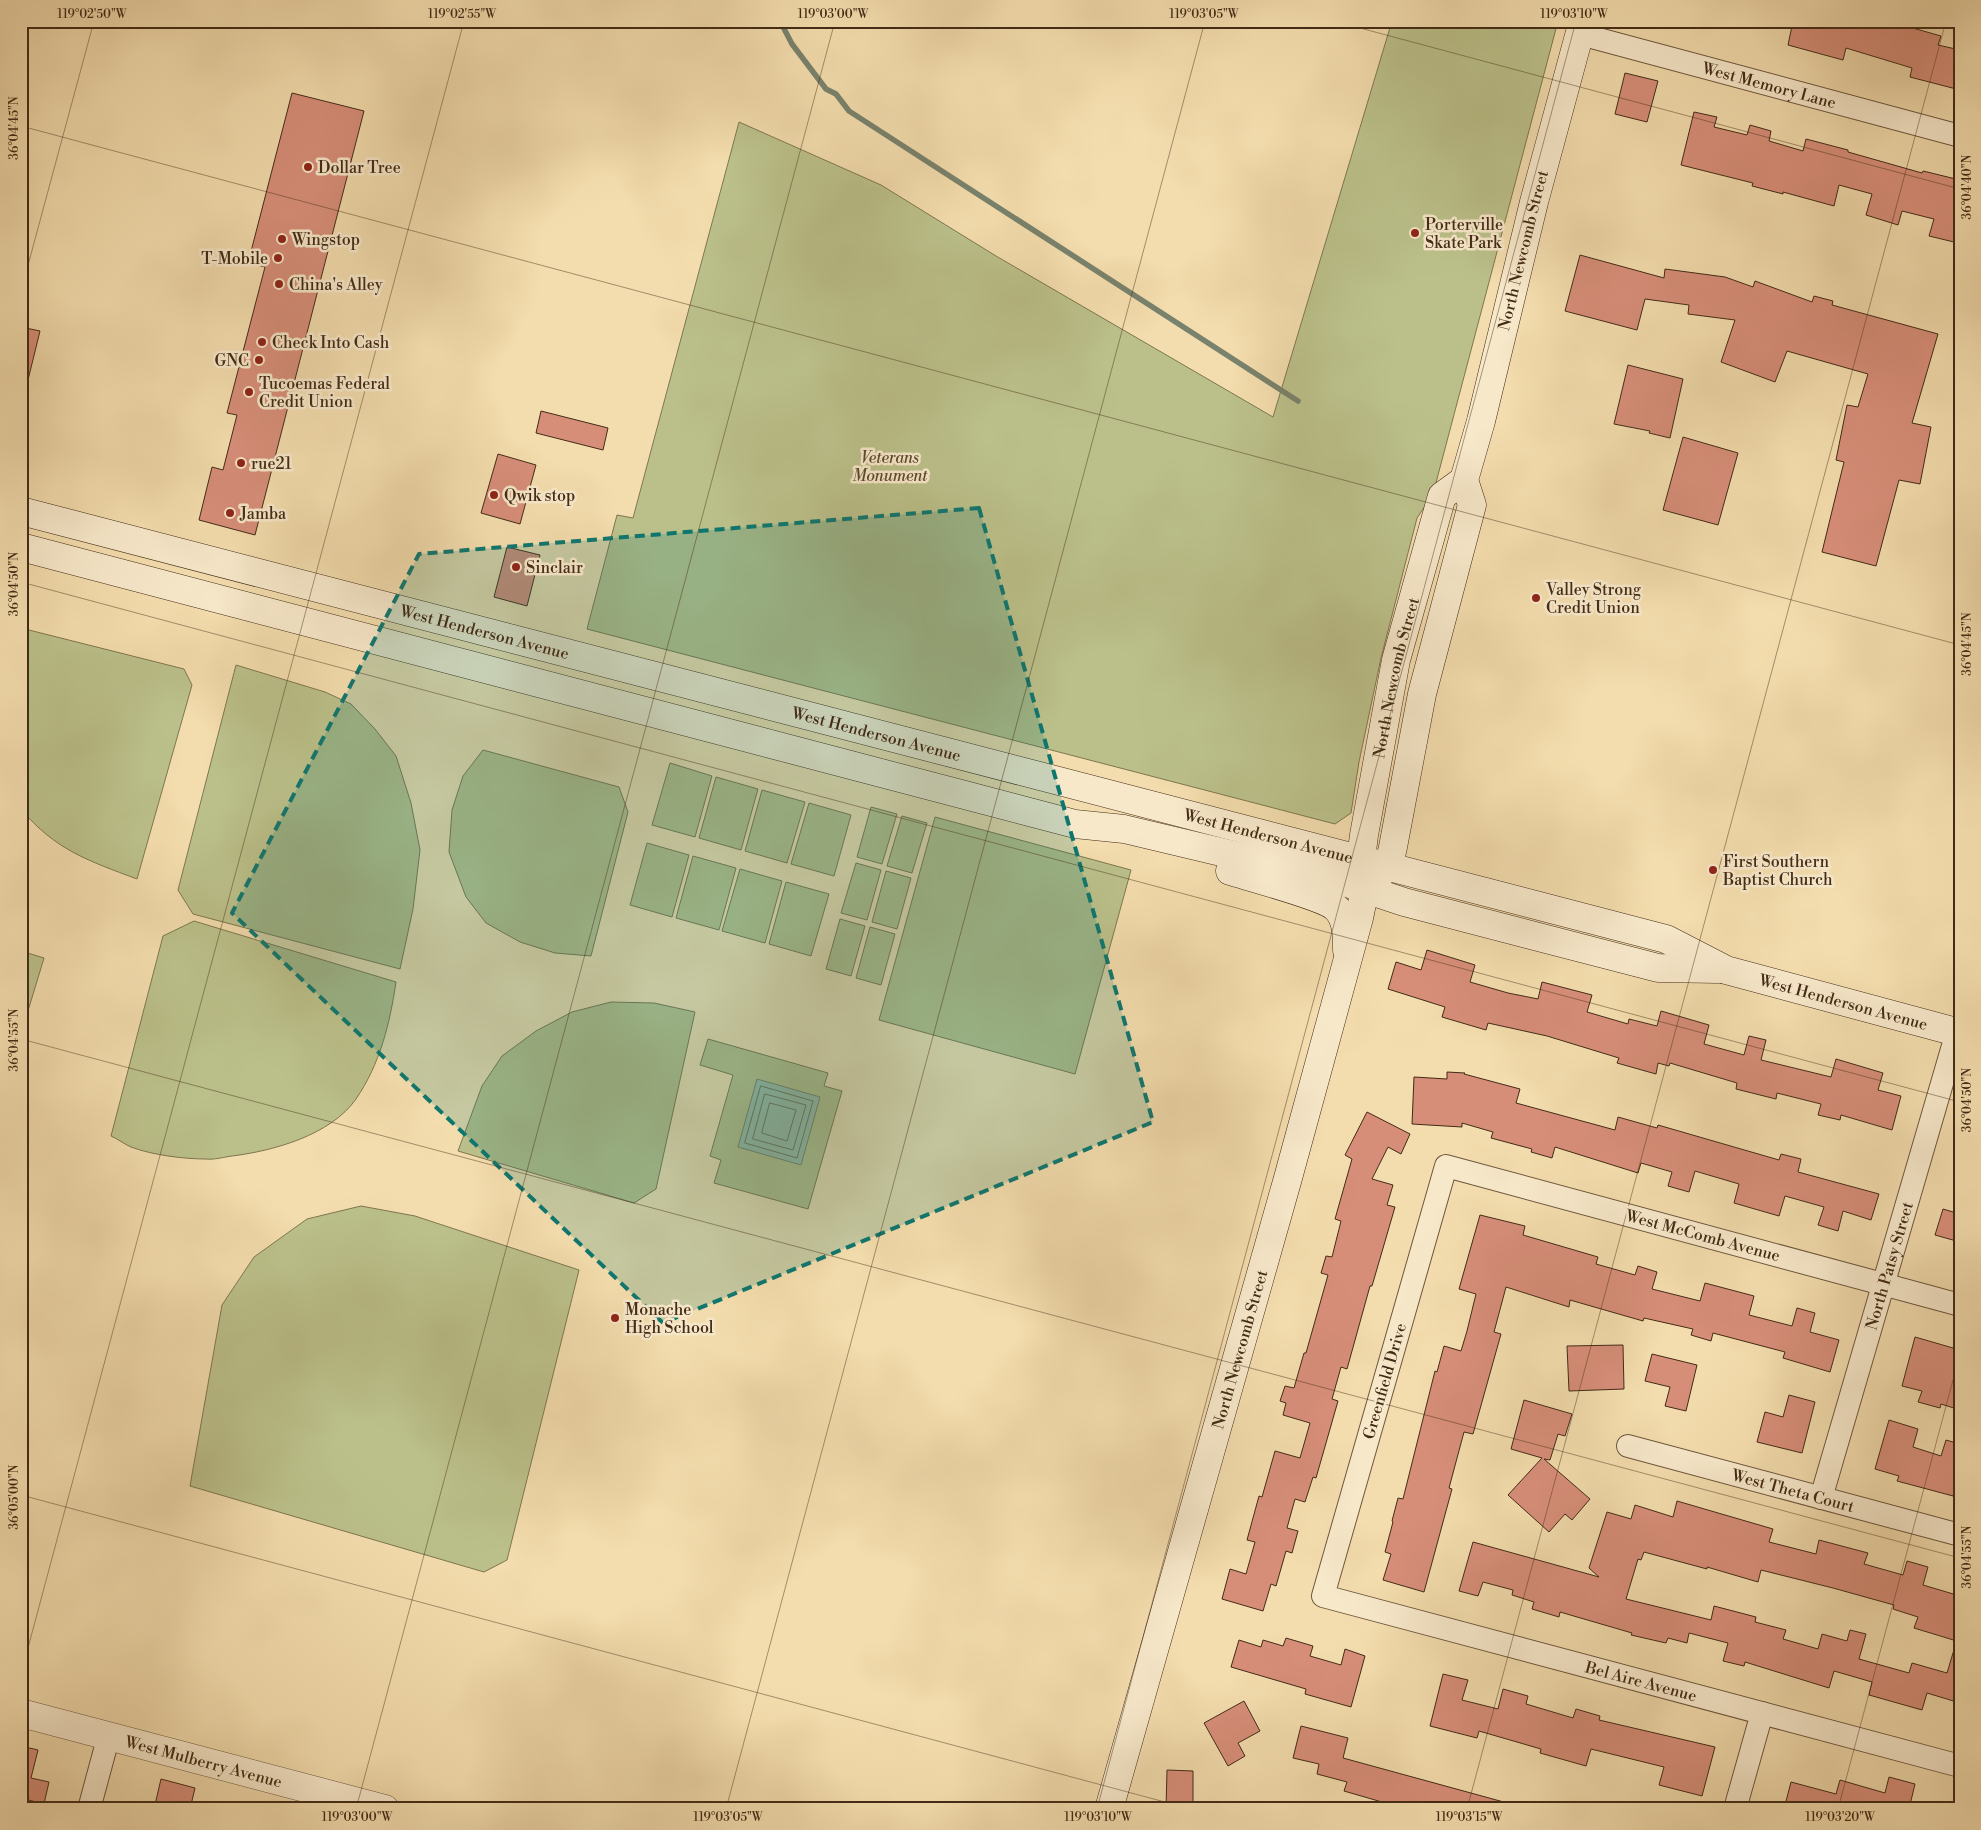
<svg xmlns="http://www.w3.org/2000/svg" width="1981" height="1830" font-family="'Libre Bodoni',serif">
  <rect width="100%" height="100%" fill="#f3dcad"/>
  <filter id="stains"><feTurbulence type="fractalNoise" baseFrequency=".004" numOctaves="4"/><feColorMatrix values="0 0 0 0 .2 0 0 0 0 .09 0 0 0 0 .02 0 0 0 .5 -.17"/></filter>
  <radialGradient id="worn" r=".72"><stop offset=".6" stop-color="#630" stop-opacity="0"/><stop offset="1" stop-color="#630" stop-opacity=".3"/></radialGradient>
  <!-- green -->
  <path fill="#bbc08a" stroke="#7e7650" d="M1392,21h166l-125,473 -16,24 -36,140 -22,104 -8,51 -16,11 -748,-195 30,-114 16,3 106,-396 142,63 115,71 277,161z
    M21,628l163,41 8,16 -55,194c-48,-18 -82,-29 -116,-70z
    M236,665l89,27 26,12 24,25 21,27 15,47 9,47 -7,59 -13,60 -207,-55 -15,-24z
    M483,750l136,37 9,25 -37,144 -36,-3 -35,-11 -34,-19 -20,-26 -17,-45 3,-42 11,-34z
    M670,763l42,13 -17,61 -43,-12z
    M716,777l42,12 -17,61 -42,-12z
    M762,790l43,12 -18,61 -42,-12z
    M809,803l42,12 -17,61 -43,-12z
    M871,807l26,7 -15,50 -25,-7z
    M902,816l25,7 -15,50 -25,-7z
    M935,817l196,53 -56,204 -196,-54z
    M647,843l42,12 -17,62 -42,-12z
    M693,856l43,12 -17,62 -43,-12z
    M856,863l25,7 -14,50 -26,-7z
    M740,869l42,12 -17,62 -43,-12z
    M886,871l25,7 -14,51 -25,-7z
    M786,882l43,12 -18,62 -42,-12z
    M840,919l25,7 -14,50 -25,-7z
    M194,921l202,61c-6,41 -16,82 -40,117 -25,36 -83,52 -124,57 -8,1 -18,4 -26,3 -22,0 -54,-4 -75,-12 -7,-3 -13,-8 -20,-11l52,-200z
    M870,927l25,7 -14,51 -25,-7z
    M21,951l23,7 -23,76z
    M611,1002l43,1 41,9 -39,177 -22,14 -176,-52 24,-65 20,-30 34,-25 36,-19z
    M708,1039l120,34 -4,13 18,5 -34,118 -94,-26 7,-23 -11,-4 23,-81 -33,-10z
    M361,1206l54,10 164,54 -72,290 -23,12 -294,-86 32,-181 32,-48 53,-38z"/>
  <!-- water -->
  <path fill="#9dbca5" stroke="#79826c" d="M757,1079l63,18 -19,68 -63,-18z"/>
  <g fill="none" stroke-linecap="round" stroke-linejoin="round">
    <!-- shore -->
    <path stroke="#70745e" stroke-width="1" d="M761,1086l52,15 -16,57 -52,-15z
      M765,1094l41,11 -13,45 -40,-11z
      M770,1103l26,7 -9,31 -25,-8z"/>
    <!-- stream -->
    <path stroke="#79826c" stroke-width="5.5" d="M780,21l12,23 34,45 10,5 13,17 449,290"/>
  </g>
  <!-- building -->
  <path fill="#d78e79" stroke="#422b16" d="M1793,21h95l53,15 -3,9 22,5v40l-50,-13 2,-9 -66,-20 -3,12 -55,-15z
    M1625,73l33,8 -11,41 -32,-8z
    M292,93l72,18 -109,424 -56,-15 13,-53 11,3 14,-55 -10,-2 38,-146 -17,-4z
    M1694,112l23,5 -3,10 33,8 3,-10 21,6 -2,10 34,10 3,-12 42,11v2l74,21 1,-2 37,9v38l-6,24 -25,-6 5,-17 -32,-8 -4,14 -32,-10 6,-21 -33,-9 -5,21 -51,-14v2l-31,-8 1,-3 -72,-18z
    M1580,255l84,23 1,-9 60,8 28,10 2,-6 57,21 2,-6 19,5 -1,4 106,29 -26,89 19,4 -11,57 -21,-4 -23,86 -54,-14 22,-90 -8,-2 11,-55 11,2 10,-33 -81,-23 -12,31 -54,-20 14,-42 -47,-6 1,-9 -44,-6 -8,31 -72,-19z
    M21,327l19,4 -13,53h-6z
    M1628,365l55,14 -13,59 -21,-5 1,-2 -36,-7z
    M541,411l67,17 -5,22 -67,-17z
    M1683,437l55,16 -20,72 -55,-15z
    M498,454l38,11 -16,59 -39,-11z
    M507,547l33,8 -13,51 -33,-9z
    M1427,950l48,15 -5,17 38,11 30,6 4,-17 50,13 -5,17 41,12 1,-5 28,7 4,-15 48,14 -5,19 40,11 5,-19 17,4 -5,20 70,17 5,-18 47,14 -5,17 23,6 -9,34 -51,-15 -1,5 -22,-5 3,-11 -44,-11 -1,6 -40,-10 1,-6 -67,-20 -1,3 -11,-3 -2,11 -39,-11 2,-5 -72,-22 -59,-13 -2,7 -44,-13 3,-10 -57,-18 8,-27 25,8z
    M1447,1072l18,1 -1,1 56,15 -4,14 99,27 3,-13 39,11 1,-3 121,35 2,-6 20,5 -3,13 81,22 -8,26 -28,-9 -5,20 -20,-6 6,-18 -39,-11 -6,20 -45,-13 5,-19 -44,-13 -6,21 -21,-6 4,-14 -31,-9 -3,10 -83,-26 -3,11 -21,-6 1,-3 -41,-11 2,-6 -31,-9v4l-50,-3 2,-47 33,2z
    M1367,1112l43,22 -9,20 -13,-7 -16,32 21,6 -6,20 8,2 -23,79h-2l-23,83 -6,-2 -9,32 6,2 -22,77 -3,-1 -8,25 -10,-3 -8,29 11,3 -6,22 -6,-2 -10,35 -5,-2 -8,27 -41,-12 8,-30 16,5 9,-32 -8,-2 12,-44 3,1 13,-46 25,7 10,-35 -27,-8 3,-12 -6,-2 5,-15 9,2 10,-35h2l22,-78 -7,-2 5,-17 6,1 9,-36 -6,-2 17,-60 -7,-4z
    M1943,1209l17,5v28l-25,-7z
    M1480,1215l45,11 -2,9 75,22 -2,7 39,11 3,-9 19,6 -5,17 48,12 5,-18 49,13 -5,19 43,11 5,-18 18,5 -5,19 29,8 -9,32 -47,-14 2,-6 -72,-19 -2,8 -20,-6 2,-6 -49,-11 -1,3 -73,-21 -1,7 -63,-20 -12,45 7,2 -28,100 -9,-2 -15,56 3,1 -28,103 -41,-12 8,-26 -6,-2 8,-30 -1,-1 6,-23 5,1 32,-128 2,1 7,-26 17,5 6,-20 9,-37 -17,-5z
    M1915,1337l45,13v60l-19,-6 -1,4 -22,-6 4,-11 -20,-5z
    M1623,1345l1,44 -55,2 -2,-45z
    M1652,1354l45,11 -11,46 -21,-5 5,-19 -25,-6z
    M1789,1395l26,7 -13,51 -45,-11 8,-30 18,5z
    M1524,1400l48,14 -7,22 -7,-2 -8,26 -6,-1 46,40 -18,21 -7,-6 -16,18 -41,-37 34,-37 -31,-9z
    M1889,1420l29,9 -5,18 28,9 5,-16 14,4v28l-7,24 -56,-15 2,-5 -24,-7z
    M1677,1501l96,28 -4,13 47,12 3,-14 49,13 -4,11 39,11 4,-14 21,6 -5,18 37,11v46l-46,-14 4,-11 -25,-8 1,-4 -61,-17 -72,-18 -3,12 -51,-15v2l-63,-17 -3,8 -3,-1 -12,40 85,21 3,-14 42,11 -1,5 31,8 -3,9 35,10 4,-15 25,7 3,-11 16,4 -7,25 50,14 3,-10 35,10 9,-30h4v60l-33,-10 -5,17 -53,-15 3,-13 -38,-11 -5,17 -84,-26 -1,4 -21,-5 5,-18 -39,-10 -2,10 -19,-5 -2,5 -35,-8 1,-2 -72,-21 -1,5 -27,-8 2,-7 -22,-7 1,-5 -30,-8 -5,14 -19,-5 14,-49 126,35 -10,-9 18,-56 24,7 4,-14 38,12z
    M1286,1638l27,8 -3,10 31,9 4,-16 20,7 -14,51 -46,-13 1,-5 -75,-22 8,-27 22,7 2,-7 20,6z
    M1443,1674l25,6 -6,20 36,9 5,-20 25,7 -2,8 47,14 3,-9 24,7 -1,4 116,27 -13,49 -43,-11 5,-18 -73,-18 -5,17 -46,-13 1,-4 -62,-18 -2,7 -47,-12z
    M1244,1701l16,30 -22,12 7,13 -17,10 -24,-43z
    M1301,1726l47,12 -5,20 168,46 -1,5h-104l-62,-18 3,-9 -30,-8 2,-10 -26,-6z
    M21,1746l17,4 -7,28 18,4 -5,22 -23,-6z
    M1167,1770l26,1v38h-27z
    M1889,1777l26,7 -6,25h-125l7,-27 45,12 4,-14 45,13z
    M161,1779l34,9 -5,21h-36z"/>
  <g fill="none" stroke-linecap="round" stroke-linejoin="round">
    <!-- minor casing -->
    <g stroke="#6e573c" stroke-width="24">
      <g id="minor">
        <path id="s1" d="M1580,34l380,102"/>
        <path id="s2" d="M1960,1305l-514,-139 -123,430 637,170"/>
        <path id="s3" d="M1628,1446l332,89"/>
        <path id="s4" d="M1821,1498l136,-466"/>
        <path d="M89,1809l20,-74"/>
        <path d="M1735,1809l27,-96"/>
      </g>
    </g>
    <!-- tertiary casing -->
    <g stroke="#6e573c" stroke-width="29">
      <g id="tertiary">
        <path id="s5" d="M21,1713l364,96"/>
      </g>
    </g>
    <!-- secondary casing -->
    <g stroke="#422b16" stroke-width="29">
      <g id="secondary">
        <path id="s6" d="M21,511l1645,428 60,31 234,63"/>
        <path d="M21,547l1054,277 49,5 211,50 69,23 254,66 60,1"/>
        <path d="M1230,871c19,6 96,26 107,38 10,11 10,27 10,41"/>
        <path id="s7" d="M1377,877l12,-12 4,-18 29,-153 50,-189 -8,-25 17,-59 53,-219 49,-181"/>
        <path id="s8" d="M1109,1809l179,-631 71,-260 6,-29 -4,-30 3,-24 32,-175 46,-164 22,-16"/>
      </g>
    </g>
    <!-- minor -->
    <use href="#minor" stroke="#f7e8ca" stroke-width="22"/>
    <!-- tertiary -->
    <use href="#tertiary" stroke="#f7e8ca" stroke-width="28"/>
    <!-- secondary -->
    <use href="#secondary" stroke="#f7e8ca" stroke-width="28"/>
  </g>
  <!-- marked area -->
  <path fill="#0f766e" fill-opacity="0.2" stroke="#0f766e" stroke-width="4" stroke-dasharray="10 6" stroke-linejoin="round" d="M979,508l174,614 -490,201 -431,-410 187,-359z"/>
  <!-- ticks -->
  <path fill="none" stroke="#422b16" stroke-width="1" stroke-opacity="0.45" d="M1334,21l626,168M21,126l1939,519M21,291l73,-270M21,582l1939,520M21,1039l1939,519M21,1495l1170,314M21,1674l443,-1653M356,1809l479,-1788M726,1809l479,-1788M1097,1809l479,-1788M1467,1809l479,-1788M1838,1809l122,-455"/>
  <!-- markers -->
  <g fill="#8f2418" stroke="#f7e8ca" stroke-width="2">
    <circle cx="308" cy="167" r="5"/>
    <circle cx="1415" cy="233" r="5"/>
    <circle cx="282" cy="239" r="5"/>
    <circle cx="278" cy="258" r="5"/>
    <circle cx="279" cy="284" r="5"/>
    <circle cx="262" cy="342" r="5"/>
    <circle cx="259" cy="360" r="5"/>
    <circle cx="249" cy="392" r="5"/>
    <circle cx="241" cy="463" r="5"/>
    <circle cx="494" cy="495" r="5"/>
    <circle cx="230" cy="513" r="5"/>
    <circle cx="516" cy="567" r="5"/>
    <circle cx="1536" cy="598" r="5"/>
    <circle cx="1713" cy="870" r="5"/>
    <circle cx="615" cy="1318" r="5"/>
  </g>
  <g text-anchor="middle" stroke-width="5" stroke-linejoin="round" paint-order="stroke">
    <!-- street labels -->
    <g font-size="16" fill="#422b16" stroke="#f7e8ca">
      <text dy="6" stroke="none"><textPath href="#s1" startOffset="196">West Memory Lane</textPath></text>
      <text dy="6" stroke="none"><textPath href="#s7" startOffset="650">North Newcomb Street</textPath></text>
      <text dy="6" stroke="none"><textPath href="#s6" startOffset="479">West Henderson Avenue</textPath></text>
      <text dy="6" stroke="none"><textPath href="#s8" startOffset="1170">North Newcomb Street</textPath></text>
      <text dy="6" stroke="none"><textPath href="#s6" startOffset="884">West Henderson Avenue</textPath></text>
      <text dy="6" stroke="none"><textPath href="#s6" startOffset="1289">West Henderson Avenue</textPath></text>
      <text dy="6" stroke="none"><textPath href="#s6" startOffset="1889">West Henderson Avenue</textPath></text>
      <text transform="translate(1703 1235) rotate(15)" y="6">West McComb Avenue</text>
      <text dy="6" stroke="none"><textPath href="#s4" startOffset="242">North Patsy Street</textPath></text>
      <text dy="6" stroke="none"><textPath href="#s8" startOffset="478">North Newcomb Street</textPath></text>
      <text transform="translate(1384 1381) rotate(-74)" y="6">Greenfield Drive</text>
      <text dy="6" stroke="none"><textPath href="#s3" startOffset="171">West Theta Court</textPath></text>
      <text dy="6" stroke="none"><textPath href="#s2" startOffset="1309">Bel Aire Avenue</textPath></text>
      <text dy="6" stroke="none"><textPath href="#s5" startOffset="189">West Mulberry Avenue</textPath></text>
    </g>
    <!-- poi labels -->
    <g font-size="16" fill="#422b16" stroke="#f7e8ca" text-anchor="start">
      <text x="318" y="173">Dollar Tree</text>
      <text x="1425" y="230">Porterville<tspan x="1425" dy="18">Skate Park</tspan></text>
      <text x="292" y="245">Wingstop</text>
      <text x="268" y="264" text-anchor="end">T-Mobile</text>
      <text x="289" y="290">China's Alley</text>
      <text x="272" y="348">Check Into Cash</text>
      <text x="249" y="366" text-anchor="end">GNC</text>
      <text x="259" y="389">Tucoemas Federal<tspan x="259" dy="18">Credit Union</tspan></text>
      <text x="251" y="469">rue21</text>
      <text x="504" y="501">Qwik stop</text>
      <text x="240" y="519">Jamba</text>
      <text x="526" y="573">Sinclair</text>
      <text x="1546" y="595">Valley Strong<tspan x="1546" dy="18">Credit Union</tspan></text>
      <text x="1723" y="867">First Southern<tspan x="1723" dy="18">Baptist Church</tspan></text>
      <text x="625" y="1315">Monache<tspan x="625" dy="18">High School</tspan></text>
    </g>
    <!-- park labels -->
    <g font-size="16" font-style="italic" fill="#5a492d" stroke="#f7e8ca">
      <text x="890" y="463">Veterans<tspan x="890" dy="18">Monument</tspan></text>
    </g>
  </g>
  <!-- margin -->
  <rect width="1981" height="1830" fill="none" stroke="#f3dcad" stroke-width="55"/>
  <rect x="28" y="28" width="1926" height="1774" fill="none" stroke="#422b16" stroke-width="2"/>
  <g font-size="12" text-anchor="middle" fill="#422b16">
    <text x="92" y="18">119°02'50"W</text>
    <text x="462" y="18">119°02'55"W</text>
    <text x="833" y="18">119°03'00"W</text>
    <text x="1204" y="18">119°03'05"W</text>
    <text x="1574" y="18">119°03'10"W</text>
    <text transform="translate(14 128) rotate(-90)" y="4">36°04'45"N</text>
    <text transform="translate(1967 187) rotate(-90)" y="4">36°04'40"N</text>
    <text transform="translate(14 584) rotate(-90)" y="4">36°04'50"N</text>
    <text transform="translate(1967 644) rotate(-90)" y="4">36°04'45"N</text>
    <text transform="translate(14 1040) rotate(-90)" y="4">36°04'55"N</text>
    <text transform="translate(1967 1100) rotate(-90)" y="4">36°04'50"N</text>
    <text transform="translate(14 1497) rotate(-90)" y="4">36°05'00"N</text>
    <text transform="translate(1967 1557) rotate(-90)" y="4">36°04'55"N</text>
    <text x="357" y="1821">119°03'00"W</text>
    <text x="728" y="1821">119°03'05"W</text>
    <text x="1098" y="1821">119°03'10"W</text>
    <text x="1469" y="1821">119°03'15"W</text>
    <text x="1840" y="1821">119°03'20"W</text>
  </g>
  <rect width="100%" height="100%" filter="url(#stains)"/>
  <rect width="100%" height="100%" fill="url(#worn)"/>
</svg>
